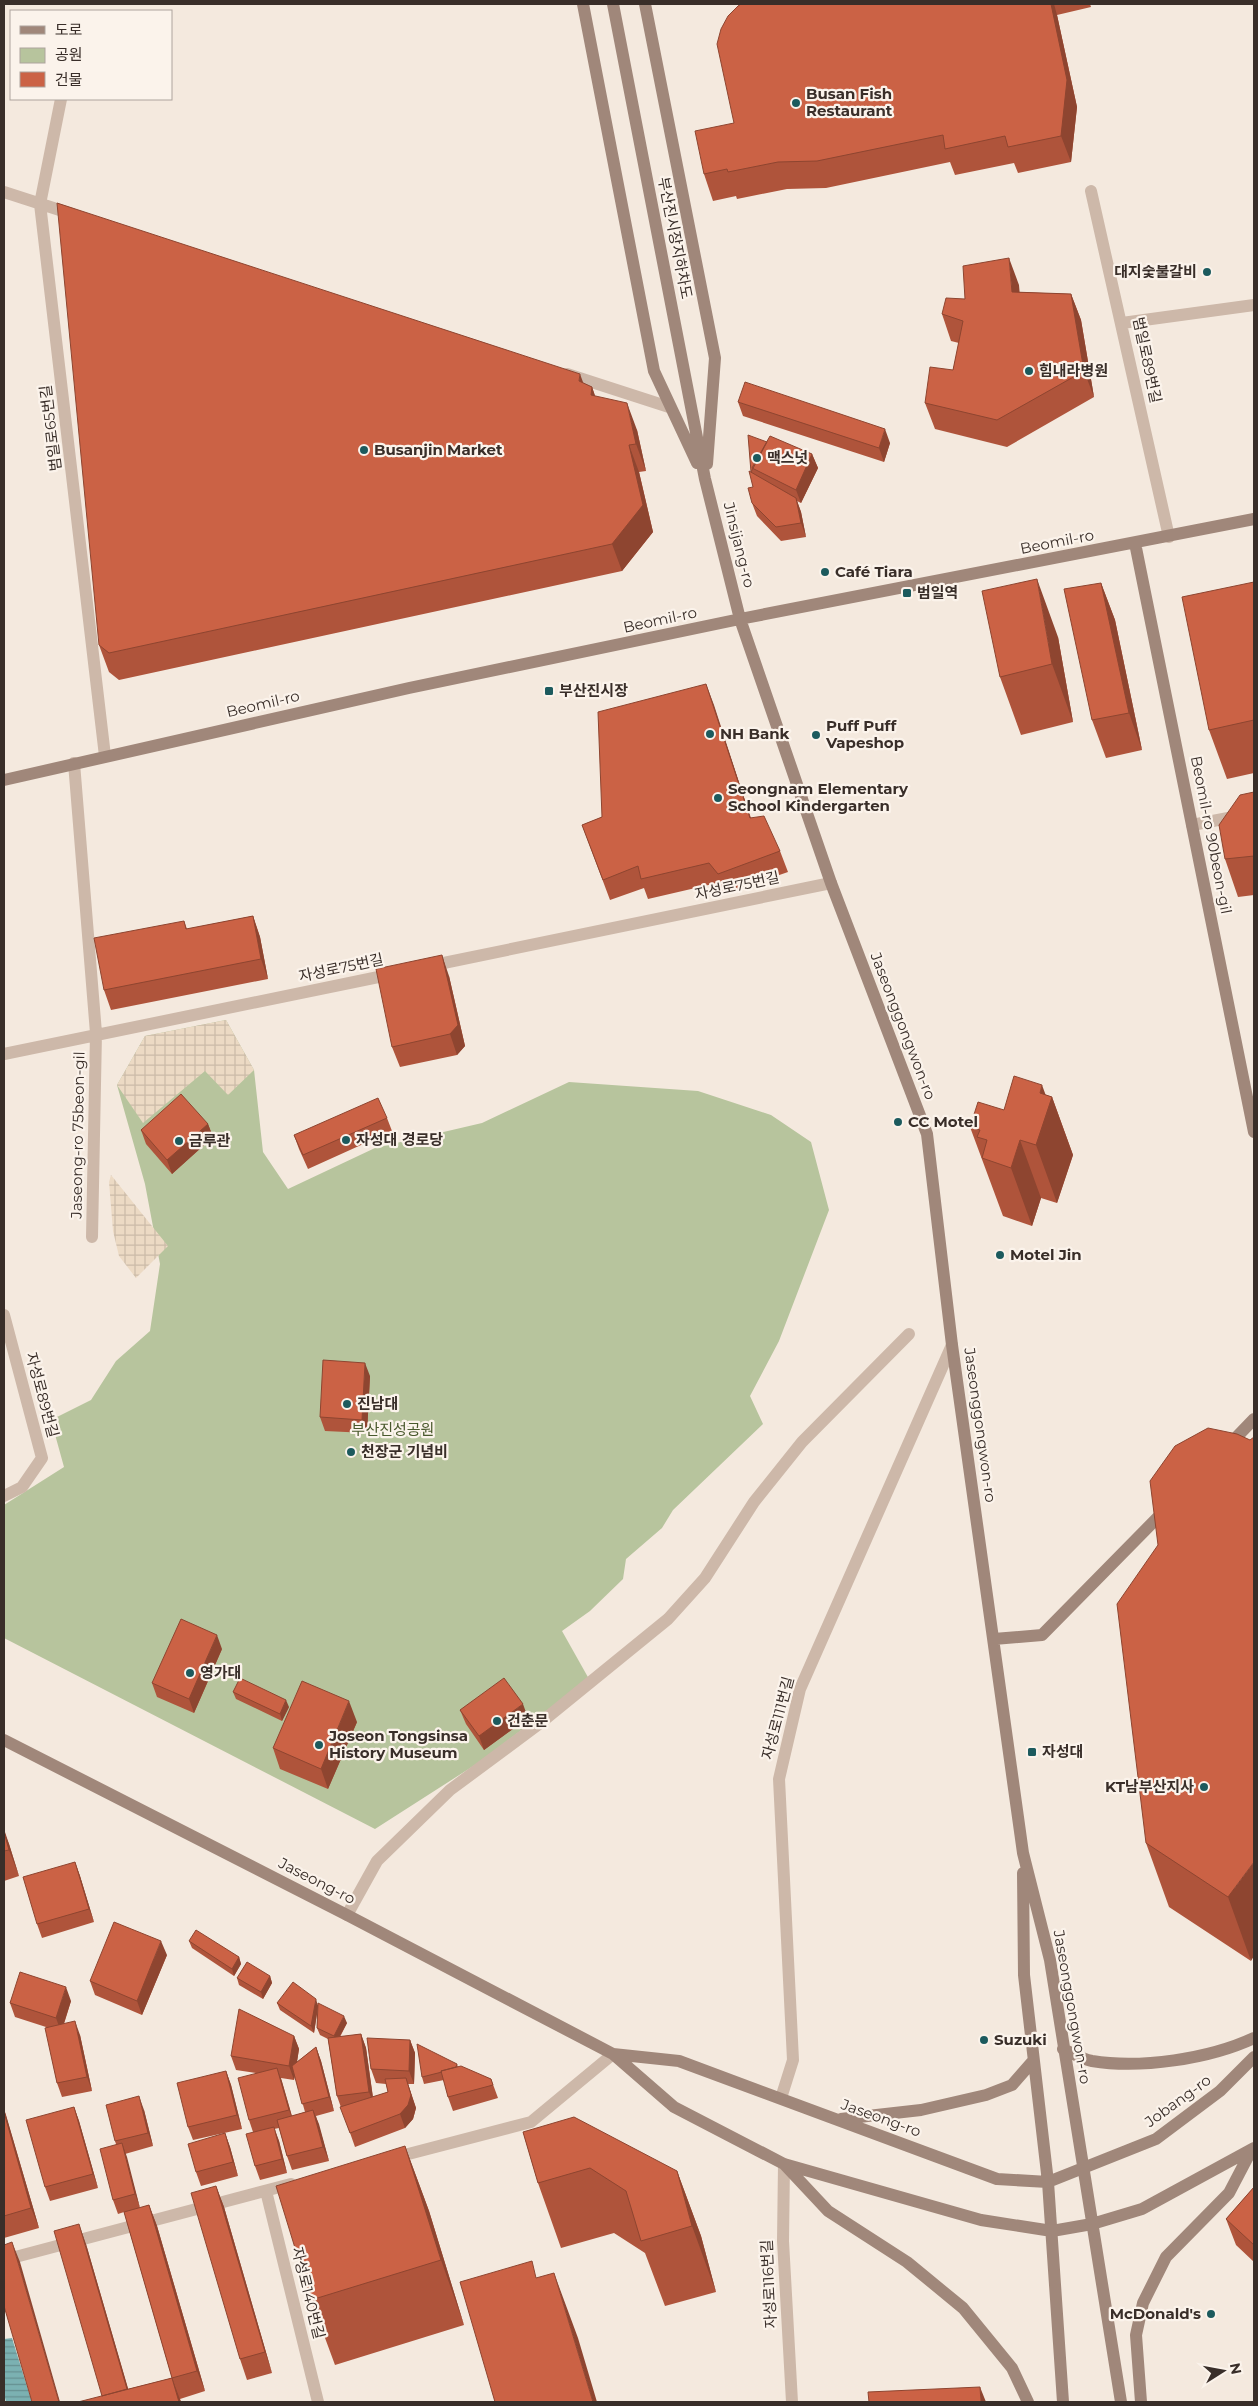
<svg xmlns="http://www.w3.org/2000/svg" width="1258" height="2406" font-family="Montserrat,'Noto Sans KR',sans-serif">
  <defs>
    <pattern id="plaza-grid" width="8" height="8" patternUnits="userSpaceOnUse" patternTransform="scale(1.25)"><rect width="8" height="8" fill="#ecdac4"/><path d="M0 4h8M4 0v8" fill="none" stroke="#cbbba8"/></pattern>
    <pattern id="water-rules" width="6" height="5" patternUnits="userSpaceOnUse" patternTransform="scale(1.25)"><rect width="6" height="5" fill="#7bb1b2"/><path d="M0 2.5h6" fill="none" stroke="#669091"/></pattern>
  </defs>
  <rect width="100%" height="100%" fill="#f4e9de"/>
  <!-- green -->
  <path fill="#b7c49d" d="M226,1020l28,50 9,82 25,37 87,-41 107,-25 87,-41 129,9 73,24 40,27 18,68 -50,131 -29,55 13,28 -90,86 -11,18 -36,31 -3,20 -33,32 -28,20 27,48 -111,84 -103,66 -371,-191v-133l60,-38 -13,-47 40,-20 25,-39 34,-30 10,-67 -15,-80 -28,-99 28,-49z"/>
  <!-- plaza -->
  <path fill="url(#plaza-grid)" d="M226,1020l28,50 -26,25 -23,-24 -62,52 -26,-38 28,-49z
    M111,1175l57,71 -32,32 -17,-22 -6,-25 -4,-49z"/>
  <!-- water -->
  <path fill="url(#water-rules)" d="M12,2338l20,64h-26l-2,-8v-55z"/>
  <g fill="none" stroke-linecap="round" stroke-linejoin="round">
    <!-- street -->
    <path stroke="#cdb8a9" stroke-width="12" d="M61,99l-21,105 65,552
      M1091,191l78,346
      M4,192l68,22
      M1122,323l132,-18
      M567,374l102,33
      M74,763l22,270 -4,204
      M1192,825l62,-12
      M429,966l402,-83
      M4,1054l389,-80
      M4,1315l38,143 -20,29 -18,9
      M347,1915l30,-54 73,-71 89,-66 129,-105 37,-41 49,-76 48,-60 107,-108
      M781,2098l12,-38 -14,-281 21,-90 152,-344
      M393,2158l138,-36 82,-68
      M784,2164l-1,77 9,161
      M266,2191l52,211
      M4,2260l287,-76"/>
    <!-- secondary -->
    <path stroke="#a0877a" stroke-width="12" d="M583,4l71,367 43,92
      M613,4l92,475 35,140 91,264 96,251 25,211 71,508 27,107 71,442
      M645,4l70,354 -8,106
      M1135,543l119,589
      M4,780l405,-92 331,-69 514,-100
      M1228,1446l26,-27
      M994,1639l48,-4 125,-127
      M4,1740l343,175 266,139 61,53 110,57 197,56 71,11 40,-7 50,-15 112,-61
      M1023,1873l1,102 24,207 15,220
      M1063,2049c9,4 19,10 29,12 48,8 117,-2 162,-23
      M613,2054l66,7 318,118 51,3 108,-43 64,-48 34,-34
      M841,2119l80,-9 65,-15 26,-10 21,-24
      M784,2164l44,47 79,51 56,46 49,60 16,34
      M1141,2402l-5,-67 7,-32 23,-46 63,-64 22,-42"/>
  </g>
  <!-- wall -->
  <path fill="#af543b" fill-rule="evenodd" d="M741,4h349l1,3 -34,8 20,92 -6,55 -53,11 -4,-10 -59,12 -5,-13 -124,26 -39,1 -50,10 -1,-3 -23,5 -9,-27 30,-51z
    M1019,285v7l52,2 10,26 13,77 -87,50 -72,-18 -10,-26 28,-33 6,-27 -8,-2 -9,-27 23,-15z
    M583,383l9,4 3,9 42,34 9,41 -7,1 14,60 -31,39 -503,109 -10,-8 -10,-27z
    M738,402l152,41 -6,19 -141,-46z
    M767,442l45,12 6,14 -17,35 -4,-2 4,11 5,25 -25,4 -24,-25 -5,-13 1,-16 -2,-15z
    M1254,582v191l-27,6 -18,-49z
    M1101,583l14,37 27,130 -36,8 -14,-38z
    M1058,637l15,85 -52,13 -21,-58z
    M706,684l45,134 29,33 8,21 -63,22 -8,-11 -69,16 -4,-11 -34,12 -28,-75 20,-8z
    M1254,792v103l-16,2 -13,-38z
    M253,916l7,21 8,42 -157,31 -7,-20 80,-69 3,8z
    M449,976l16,70 -8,9 -57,12 -8,-20z
    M1046,1095l6,2 21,58 -16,48 -16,-5 -9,28 -29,-10 -33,-89 34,-17z
    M387,1118l5,13 -84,38 -9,-20 -5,-14z
    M208,1124l5,13 -41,37 -26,-30 -5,-14z
    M370,1376l-3,57 -42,-2 -5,-14z
    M1158,1545l93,416 -82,-54 -23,-64z
    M222,1649l-28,64 -37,-16 -5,-14z
    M233,1692l56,15 -7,14 -46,-22z
    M460,1710l68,8 -44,32 -18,-26z
    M357,1722l-29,67 -48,-20 -7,-21z
    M4,1832l5,12 10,32 -15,5z
    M75,1862l5,14 14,46 -52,16 -5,-14z
    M189,1941l50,16 2,7 -7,12 -42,-28z
    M167,1955l-25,60 -47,-20 -5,-14z
    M270,1976l2,7 -9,16 -24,-14 -2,-7z
    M71,2001l-7,23 16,11 12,56 -30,6 -5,-14 -11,-56 -31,-10 -5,-14z
    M277,2003l41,2 29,18 -7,14 21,-3 5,14 7,49 15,-5 -2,-8 -10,-1 -5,-14 39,-29 5,13 -1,31h-6l8,24 -3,11 -8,9 -50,19 -18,-51 -9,-57 -8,-4 -3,-7 1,-20 -4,25 -34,-23z
    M294,2036l5,13 -2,13 19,-15 5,14 13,50 -18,5 13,45 -37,9 -5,-14 -8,-28 -5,1 5,12 8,32 -27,7 -5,-14 -2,-34 -4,-12 7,-47 -20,-3 -5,-14zM295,2076l10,36 -13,4 -11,-38 13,2z
    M457,2064l1,3 33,12 7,19 -45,13 -5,-14 -4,-17 -20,4 -2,-7z
    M226,2071l5,14 11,44 -49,11 -5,-13z
    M74,2107l5,14 19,67 -48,13 -5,-14z
    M4,2109l35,119 -35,10z
    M144,2110l9,36 -28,8 15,54 9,-3 8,21 48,165 -25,8 1,3 -79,-6 -16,-152 42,145 44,-11 -48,-166 -6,2 -5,-14 3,-56 -1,-3z
    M523,2132l154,39 24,65 15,56 -51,14 -20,-53 -31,-20 -53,15 -23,-65z
    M225,2133l5,14 8,29 -37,10 -5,-14z
    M405,2146l24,65 35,114 -129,40 -24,-65z
    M216,2186l8,21 48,166 -25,7 -7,-21z
    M1254,2187v75l-18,-17 -10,-26z"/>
  <!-- shaded-wall -->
  <path fill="#8e4530" d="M1051,4h3l3,11 20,92 -6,55 -10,-26z
    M1009,258l10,27 3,34 -10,-27z
    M1071,294l10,26 13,77 -10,-26z
    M580,374l10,27 -11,-20z
    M592,387l9,26 -10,-18z
    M627,403l10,27 9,41 -10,-27z
    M885,429l5,14 -6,19 -5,-14z
    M629,445l10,27 14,60 -31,39 -10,-27z
    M812,454l6,14 -17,35 -5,-13z
    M796,498l5,14 5,25 -5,-14z
    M1037,579l21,58 15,85 -21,-58z
    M1101,583l14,37 27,130 -13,-37z
    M706,684l8,21 43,133 -7,-20z
    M253,916l7,21 8,42 -7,-20z
    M442,955l7,21 16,70 -8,9 -7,-21z
    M1042,1085l7,19 3,-7 21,58 -16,48 -21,-58 4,-52z
    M208,1124l5,13 -41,37 -5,-14z
    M1020,1140l21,58 -9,28 -21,-58z
    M365,1363l5,13 -3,57 -5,-13z
    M217,1635l5,14 -28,64 -5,-14z
    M286,1700l3,7 -7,14 -2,-7z
    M349,1701l8,21 -29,67 -7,-20z
    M523,1704l5,14 -44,32 -5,-14z
    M4,1829l5,15 10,32 -10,-26 -5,-18z
    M75,1862l5,14 14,46 -5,-13z
    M1254,1862v94l-3,5 -23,-64z
    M161,1941l6,14 -25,60 -5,-14z
    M239,1957l2,7 -7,12 -2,-7z
    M270,1976l2,7 -9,16 -2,-7z
    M66,1987l5,14 -10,31 -5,-14z
    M316,1999l2,7 -4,27 -3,-7z
    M344,2016l3,7 -11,20 -2,-7z
    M75,2021l5,14 12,56 -5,-14z
    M361,2034l5,14 8,58 -5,-14z
    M294,2036l5,13 -5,31 -5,-14z
    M410,2040l5,13 -1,31 -5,-13z
    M316,2047l5,14 13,50 -5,-14z
    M277,2068l5,14 12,42 -5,-14z
    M226,2071l5,14 11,44 -5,-14z
    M406,2078l10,30 -3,11 -8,9 -5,-14z
    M139,2096l5,14 9,36 -5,-13z
    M74,2107l5,14 19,67 -5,-14z
    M4,2109l2,6 33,113 -8,-20 -27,-96z
    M313,2110l6,14 10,37 -6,-14z
    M274,2127l5,14 8,32 -5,-14z
    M225,2133l5,14 8,29 -5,-14z
    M122,2143l5,14 13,51 -5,-14z
    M405,2146l24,65 35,114 -23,-65z
    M677,2171l24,65 15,56 -24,-66z
    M216,2186l8,21 48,166 -7,-21z
    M149,2205l8,21 48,165 -8,-20z
    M79,2224l7,20 46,158 -5,-12z
    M12,2242l8,20 40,140h-1z
    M554,2273l24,65 19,64h-4z
    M172,2378l9,24h-2z
    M980,2387l6,15h-5z"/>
  <!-- building -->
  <path fill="#cb6245" stroke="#8e4530" d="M741,4h310l16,76 -6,56 -53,11 -3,-11 -60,13 -2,-14 -126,26 -39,1 -50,10 -1,-3 -23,5 -9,-43 39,-8 -17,-79 4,-15 7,-13 10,-10z
    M57,203l523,171 -1,7 13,6 -1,8 36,8 9,41 -7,1 14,60 -31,39 -503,109 -10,-8z
    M1009,258l3,34 59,2 13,77 -87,49 -72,-17 5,-36 23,3 10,-49 -21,-7 4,-16 19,1 -2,-33z
    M745,382l140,47 -6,19 -141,-46z
    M748,435l19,7 -16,30z
    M770,436l42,18 -16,36 -44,-22z
    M749,471l47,27 5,25 -25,4 -24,-24 -4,-15 5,-1z
    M1037,579l15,85 -52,13 -18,-86z
    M1254,582v138l-45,10 -27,-133z
    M1101,583l28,130 -37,7 -28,-131z
    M706,684l44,134 14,-2 16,35 -62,23 -9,-11 -68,16 -3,-13 -35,14 -21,-55 20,-8 -4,-105z
    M1254,792v64l-29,3 -6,-34 21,-30z
    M253,916l8,43 -157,31 -10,-52 90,-17 2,8z
    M442,955l16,70 -8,9 -58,13 -16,-78z
    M1014,1076l28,9 -2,8 12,4 -16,48 -16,-5 -9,28 -29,-10 5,-18 -10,-3 3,-7 -10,-3 8,-25 26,8z
    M181,1094l27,30 -41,36 -26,-30z
    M378,1098l9,20 -84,37 -9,-20z
    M323,1360l42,3 -3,57 -42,-3z
    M1208,1428l29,6 13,6 4,-3v425l-26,35 -82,-54 -29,-239 41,-59 -8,-64 25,-35z
    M181,1619l36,16 -28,64 -37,-16z
    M240,1678l46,22 -6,14 -47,-22z
    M504,1678l19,26 -44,32 -19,-26z
    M302,1681l47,20 -28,68 -48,-21z
    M4,1832l5,18 -5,1z
    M75,1862l14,47 -52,15 -14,-47z
    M114,1922l47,19 -24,60 -47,-20z
    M196,1930l43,27 -7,12 -43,-28z
    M247,1962l23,14 -9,16 -24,-14z
    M20,1972l46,15 -10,31 -46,-15z
    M293,1982l23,17 -5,27 -34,-23z
    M318,2003l26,13 -10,20 -17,-8z
    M239,2009l55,27 -5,30 -58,-10z
    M75,2021l12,56 -30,6 -12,-55z
    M361,2034l8,58 -32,4 -9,-58z
    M367,2038l43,2 -1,31 -38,-2z
    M417,2044l40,20 -1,3 -15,4 1,1 -20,5z
    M316,2047l13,50 -27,7 -10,-38z
    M461,2066l30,13 2,6 -45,12 -7,-26z
    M277,2068l12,42 -40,10 -11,-42z
    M226,2071l11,44 -49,12 -11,-44z
    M406,2078l5,17 -3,10 -8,9 -50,19 -10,-26 48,-15 -3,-13z
    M139,2096l9,37 -33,8 -9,-36z
    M74,2107l19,67 -48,13 -19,-67z
    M313,2110l10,37 -36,9 -10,-36z
    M4,2112l27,96 -27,8z
    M574,2117l103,54 15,55 -51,15 -15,-50 -36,-23 -52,15 -15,-51z
    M274,2127l8,32 -27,7 -9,-32z
    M225,2133l8,29 -37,10 -8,-28z
    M122,2143l13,51 -22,6 -13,-51z
    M405,2146l36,114 -130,40 -35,-114z
    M216,2186l49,166 -25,7 -49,-166z
    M1254,2187v58l-28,-26z
    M149,2205l48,166 -25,7 -48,-166z
    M79,2224l48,165 -25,7 -48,-165z
    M12,2242l47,160h-27l-28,-96v-61z
    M532,2261l4,17 18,-5 39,129h-98l-35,-120z
    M172,2378l7,24h-101z
    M980,2387l1,15h-112l-1,-10z"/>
  <!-- markers -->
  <g fill="#1c5a5d" stroke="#fbf3eb" stroke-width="2">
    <circle cx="796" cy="103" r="5"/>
    <circle cx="1207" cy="272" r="5"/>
    <circle cx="1029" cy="371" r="5"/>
    <circle cx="364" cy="450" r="5"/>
    <circle cx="757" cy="458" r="5"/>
    <circle cx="825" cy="572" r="5"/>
    <rect x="902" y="588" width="10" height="10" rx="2.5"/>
    <rect x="544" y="686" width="10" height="10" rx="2.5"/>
    <circle cx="710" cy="734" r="5"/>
    <circle cx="816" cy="735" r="5"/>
    <circle cx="718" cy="798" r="5"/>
    <circle cx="898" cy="1122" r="5"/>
    <circle cx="346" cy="1140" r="5"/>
    <circle cx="179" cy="1141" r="5"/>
    <circle cx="1000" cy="1255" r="5"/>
    <circle cx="347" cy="1404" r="5"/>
    <circle cx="351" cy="1452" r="5"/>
    <circle cx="190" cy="1673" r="5"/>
    <circle cx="497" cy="1721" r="5"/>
    <circle cx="319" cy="1745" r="5"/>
    <rect x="1027" y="1747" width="10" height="10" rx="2.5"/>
    <circle cx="1204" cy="1787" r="5"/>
    <circle cx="984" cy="2040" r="5"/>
    <circle cx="1211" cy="2314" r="5"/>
  </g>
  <g text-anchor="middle" stroke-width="4.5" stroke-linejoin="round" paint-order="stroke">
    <!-- poi labels -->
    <g font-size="15" font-weight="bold" fill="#392e29" stroke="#fbf3eb" text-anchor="start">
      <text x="806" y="99">Busan Fish<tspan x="806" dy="17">Restaurant</tspan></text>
      <text x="1197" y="277" text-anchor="end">대지숯불갈비</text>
      <text x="1039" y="376">힘내라병원</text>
      <text x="374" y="455">Busanjin Market</text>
      <text x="767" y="463">맥스넛</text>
      <text x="835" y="577">Café Tiara</text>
      <text x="917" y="598">범일역</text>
      <text x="559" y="696">부산진시장</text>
      <text x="826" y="731">Puff Puff<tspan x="826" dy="17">Vapeshop</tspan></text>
      <text x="720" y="739">NH Bank</text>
      <text x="728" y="794">Seongnam Elementary<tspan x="728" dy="17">School Kindergarten</tspan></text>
      <text x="908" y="1127">CC Motel</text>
      <text x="356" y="1145">자성대 경로당</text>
      <text x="189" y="1146">금루관</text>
      <text x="1010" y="1260">Motel Jin</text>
      <text x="357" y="1409">진남대</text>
      <text x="361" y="1457">천장군 기념비</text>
      <text x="200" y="1678">영가대</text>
      <text x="507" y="1726">건춘문</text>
      <text x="329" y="1741">Joseon Tongsinsa<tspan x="329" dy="17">History Museum</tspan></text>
      <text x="1042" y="1757">자성대</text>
      <text x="1194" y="1792" text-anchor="end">KT남부산지사</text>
      <text x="994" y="2045">Suzuki</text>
      <text x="1201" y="2319" text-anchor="end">McDonald's</text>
    </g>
    <!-- street labels -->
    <g font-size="15" fill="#392e29" stroke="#fbf3eb">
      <text transform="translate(675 238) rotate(79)" y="5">부산진시장지하차도</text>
      <text transform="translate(1147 360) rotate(78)" y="5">범일로89번길</text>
      <text transform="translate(51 428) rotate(-97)" y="5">범일로65번길</text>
      <text transform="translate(1057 542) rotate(-11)" y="5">Beomil-ro</text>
      <text transform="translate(739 545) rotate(76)" y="5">Jinsijang-ro</text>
      <text transform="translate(660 620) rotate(-12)" y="5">Beomil-ro</text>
      <text transform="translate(263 704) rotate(-13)" y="5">Beomil-ro</text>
      <text transform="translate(1211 835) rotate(79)" y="5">Beomil-ro 90beon-gil</text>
      <text transform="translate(737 886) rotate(-12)" y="5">자성로75번길</text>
      <text transform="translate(341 968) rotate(-12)" y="5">자성로75번길</text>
      <text transform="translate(903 1026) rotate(69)" y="5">Jaseonggongwon-ro</text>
      <text transform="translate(78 1135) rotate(-89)" y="5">Jaseong-ro 75beon-gil</text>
      <text transform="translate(42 1395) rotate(75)" y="5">자성로89번길</text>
      <text transform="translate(980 1425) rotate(82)" y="5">Jaseonggongwon-ro</text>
      <text transform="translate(778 1718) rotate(-75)" y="5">자성로111번길</text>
      <text transform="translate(317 1881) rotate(27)" y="5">Jaseong-ro</text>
      <text transform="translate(1072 2007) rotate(80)" y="5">Jaseonggongwon-ro</text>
      <text transform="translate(1178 2101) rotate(-36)" y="5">Jobang-ro</text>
      <text transform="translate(881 2118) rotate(20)" y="5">Jaseong-ro</text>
      <text transform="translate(769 2284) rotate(-93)" y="5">자성로116번길</text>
      <text transform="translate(308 2293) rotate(76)" y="5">자성로140번길</text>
    </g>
    <!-- park labels -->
    <g font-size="15" fill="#49592c" stroke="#fbf3eb">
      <text x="393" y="1435">부산진성공원</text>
    </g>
  </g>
  <!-- border -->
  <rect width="1258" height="2406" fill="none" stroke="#392e29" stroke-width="10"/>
  <!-- legend -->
  <rect x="10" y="10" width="162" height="90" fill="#fbf3eb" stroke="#ada49d"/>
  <rect x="20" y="26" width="25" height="8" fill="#a0877a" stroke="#ada49d"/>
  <text x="55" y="35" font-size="15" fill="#392e29">도로</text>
  <rect x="20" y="48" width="25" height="15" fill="#b7c49d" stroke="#ada49d"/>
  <text x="55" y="60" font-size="15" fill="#392e29">공원</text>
  <rect x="20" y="72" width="25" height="15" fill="#cb6245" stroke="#ada49d"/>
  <text x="55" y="85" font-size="15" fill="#392e29">건물</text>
  <!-- north arrow -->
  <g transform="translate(1223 2371) rotate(79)" stroke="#fbf3eb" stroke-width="4" paint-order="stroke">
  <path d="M0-4L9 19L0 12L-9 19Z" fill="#392e29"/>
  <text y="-8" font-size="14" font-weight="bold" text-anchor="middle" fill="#392e29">N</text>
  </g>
</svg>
